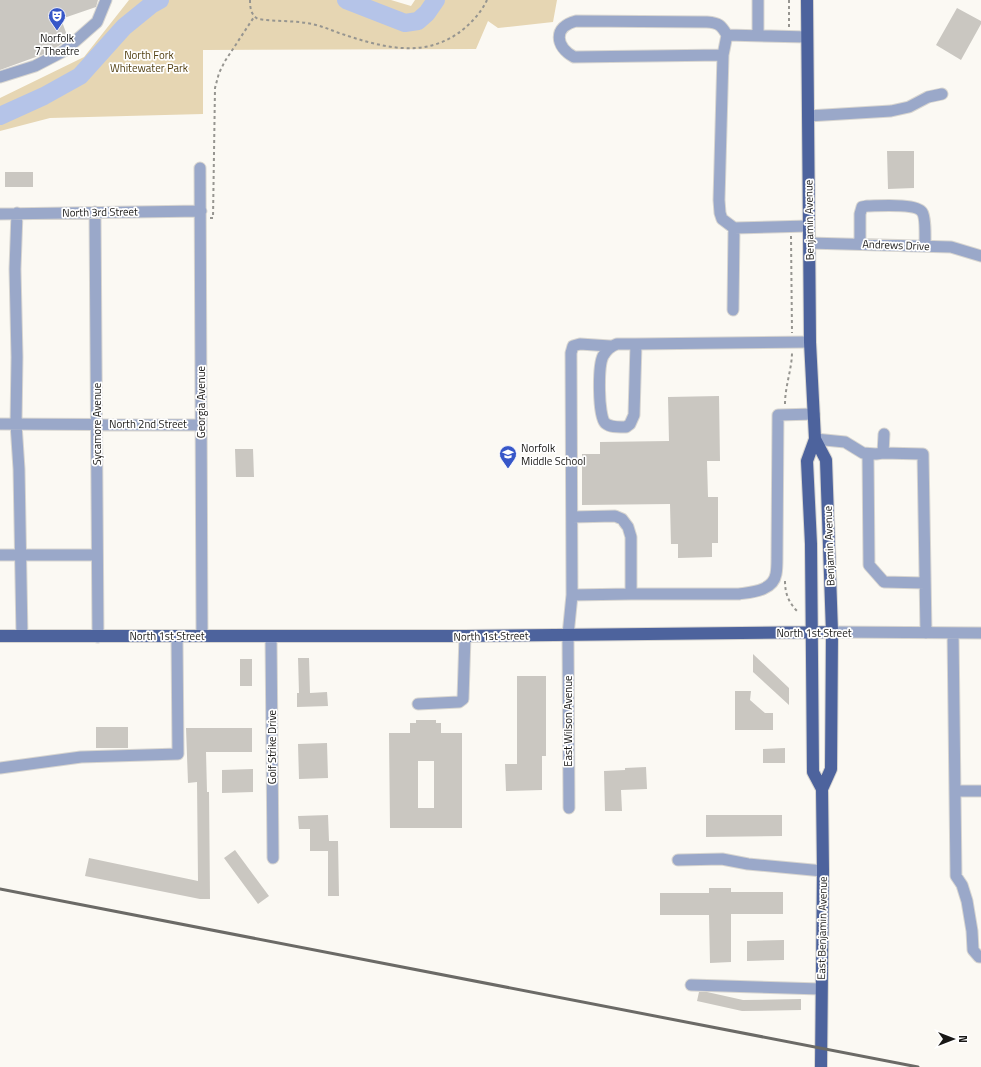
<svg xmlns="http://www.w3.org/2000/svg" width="981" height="1067" font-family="'Titillium Web',sans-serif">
  <rect width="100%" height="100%" fill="#fbf9f3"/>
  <!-- green -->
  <path fill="#e6d6b3" d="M129,0h262l20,6 4,-6h142l-4,22 -55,6 -10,-7 -12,28 -273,1v64l-153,4 -50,13v-33l84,-41z"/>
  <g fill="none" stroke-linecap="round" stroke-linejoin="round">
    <!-- river -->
    <path stroke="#b5c4e8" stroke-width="18" d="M346,0l59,23 13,-2 9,-8 9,-13
      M0,116l44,-20 36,-20 44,-49 27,-22 9,-5"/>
  </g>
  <!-- building -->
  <path fill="#cac7c1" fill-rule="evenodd" d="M0,0h98l-2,7 -35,12 7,19 -8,7 -16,9 -44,16z
    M957,8l24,13v3l-20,36 -25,-15z
    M887,151h27v37l-26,1z
    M5,172h28v15h-28z
    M719,396l1,65h-13l1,36h10v46h-6v14l-34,1v-14h-7l-1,-40 -88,1v-51h18v-12l69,-1 -1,-44z
    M235,449h18l1,28h-18z
    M753,654l36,34v17l-36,-33z
    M298,658h11l1,35 17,-1 1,14 -31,1v-14h2z
    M240,659h12v27h-12z
    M517,676h29v80h-4v34l-36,1 -1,-27h12z
    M735,691h16l-1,9 15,13h8v17h-38z
    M416,720h20v3h5v10h21v95h-72l-1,-95h21v-10h6zM418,761h16v47h-16z
    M96,727h32v21h-32z
    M186,728h66v24h-46l1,40h2l1,107h-10l-115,-23 4,-18 109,23 -1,-99 -9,1z
    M327,743l1,35 -29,1 -1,-35z
    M785,748v15h-22v-14z
    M646,767l1,22 -26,1 1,21h-17l-1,-40 21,-1v-2z
    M253,769v23l-31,1v-23z
    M328,815l1,26h9l1,55h-11v-45h-18v-22h-11l-1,-13z
    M706,815h76v21l-76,1z
    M235,850l34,46 -11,8 -34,-46z
    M709,888h22v4h52v22h-52v48l-21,1 -1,-48h-49v-22h49z
    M784,940v20l-37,1v-20z
    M699,992h8l36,8 58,-1v11l-59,1 -45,-10z"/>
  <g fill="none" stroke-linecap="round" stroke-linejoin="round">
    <!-- minor casing -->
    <g stroke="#d7d5d0" stroke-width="13">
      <path id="minor" d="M758,0v36
        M807,37l-80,-2 -4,20 -4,145 1,13 2,6 12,9 75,-2
        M723,55l-149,2c-19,-11 -21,-30 2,-36l131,1c12,1 14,3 20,13
        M0,77l35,-11 29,-15 33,-29 9,-22
        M808,116l83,-5 18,-4 19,-10 14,-3
        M200,168l2,468
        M95,212l3,425
        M17,213l-2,56 2,88 -1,67 3,45 3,167
        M0,214l201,-3
        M809,243l142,4 30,9
        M860,244v-30l2,-7 5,-1c11,0 49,-3 55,6 4,5 3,27 3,34
        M733,310l1,-82
        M617,344h19l-2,71 -4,9 -4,3c-7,0 -15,1 -21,-4 -7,-8 -7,-57 -2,-67 4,-7 8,-10 14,-12z
        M636,344l174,-2
        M0,424l201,1
        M815,439l30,3 18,11 13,1 7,-1 1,-19
        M883,453l40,1 3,179
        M868,454l1,111 15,17 41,1
        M572,517l43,-1 7,3 6,8 3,10v57
        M0,555h97
        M572,595l59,-1h108c13,-2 34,-3 37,-20 1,-5 1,-11 1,-16l1,-143 36,-1
        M832,632l149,1
        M953,633l3,243 6,9 5,16 5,30 1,19 6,7h2
        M271,636l2,222
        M418,704l41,-2 4,-3 2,-63
        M0,768l81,-11 97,-3 -1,-118
        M955,791h26
        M569,808l-1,-173 4,-40 -1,-242 2,-7 7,-2 30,2
        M678,860l44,-1 26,5 75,7
        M691,985l130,4"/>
    </g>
    <!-- major casing -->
    <g stroke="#d7d5d0" stroke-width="14">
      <path id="major" d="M807,0l3,342 5,97 -8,22 4,83 2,228 9,17
        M815,439l11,21 6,172 -1,137 -9,20 1,82 -2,196
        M0,636h465l367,-4"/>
    </g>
    <!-- path -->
    <path stroke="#969590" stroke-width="2" stroke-dasharray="3 3" stroke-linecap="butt" d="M250,0c0,8 1,15 8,19 19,3 39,1 58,6 8,2 15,5 23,8 39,13 81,26 118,1 12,-8 24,-21 30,-34
      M789,0v28
      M210,218h3l2,-130 4,-15 6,-12 29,-44
      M791,236l1,97
      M785,404c0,-18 7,-35 7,-52
      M785,581c0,13 4,22 13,31"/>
    <!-- minor -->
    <use href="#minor" stroke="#9aa8c9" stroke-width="11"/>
    <!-- major -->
    <use href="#major" stroke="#4d639d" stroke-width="12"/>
    <!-- rail -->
    <path stroke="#6b6a66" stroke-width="3" d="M0,889l918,178"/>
  </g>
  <!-- icons -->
  <defs>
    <g id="theatre-pin" transform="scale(0.9)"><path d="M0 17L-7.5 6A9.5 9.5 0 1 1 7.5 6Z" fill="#3757c8" stroke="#fff"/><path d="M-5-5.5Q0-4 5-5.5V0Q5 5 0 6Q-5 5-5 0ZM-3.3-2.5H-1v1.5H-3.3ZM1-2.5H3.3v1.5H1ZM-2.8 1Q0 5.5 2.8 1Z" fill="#fff"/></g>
    <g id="school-pin" transform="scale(0.9)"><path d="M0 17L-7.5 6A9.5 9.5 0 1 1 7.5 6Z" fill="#3757c8" stroke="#fff"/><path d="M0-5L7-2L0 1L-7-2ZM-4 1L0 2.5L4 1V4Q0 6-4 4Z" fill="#fff"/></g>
  </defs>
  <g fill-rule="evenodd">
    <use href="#theatre-pin" x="57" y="16"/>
    <use href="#school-pin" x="508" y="454"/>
  </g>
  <g text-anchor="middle" stroke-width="3.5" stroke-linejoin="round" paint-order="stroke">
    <!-- poi labels -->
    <g font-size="11" fill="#191816" stroke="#fff">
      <text x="57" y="42">Norfolk<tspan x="57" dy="13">7 Theatre</tspan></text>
      <text x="521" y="452" text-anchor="start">Norfolk<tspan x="521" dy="13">Middle School</tspan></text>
    </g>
    <!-- park labels -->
    <g font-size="11" fill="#523f11" stroke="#fff">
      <text x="149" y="59">North Fork<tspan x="149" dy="13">Whitewater Park</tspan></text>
    </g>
    <!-- street labels -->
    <g font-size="11" fill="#191816" stroke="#fff">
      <text transform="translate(100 212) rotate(-1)" y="4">North 3rd Street</text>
      <text transform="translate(809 220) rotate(-91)" y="4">Benjamin Avenue</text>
      <text transform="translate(896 245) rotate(2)" y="4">Andrews Drive</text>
      <text transform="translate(201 402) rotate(-90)" y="4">Georgia Avenue</text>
      <text transform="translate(97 424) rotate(-90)" y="4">Sycamore Avenue</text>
      <text x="148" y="428">North 2nd Street</text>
      <text transform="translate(829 546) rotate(-92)" y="4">Benjamin Avenue</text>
      <text x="814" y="637">North 1st Street</text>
      <text x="167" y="640">North 1st Street</text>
      <text transform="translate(491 636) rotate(-1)" y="4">North 1st Street</text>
      <text transform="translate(568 721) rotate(-90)" y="4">East Wilson Avenue</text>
      <text transform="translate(272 747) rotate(-90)" y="4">Golf Strike Drive</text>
      <text transform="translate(822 928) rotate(-89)" y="4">East Benjamin Avenue</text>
    </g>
  </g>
  <!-- north arrow -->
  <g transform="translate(953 1039) rotate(90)" stroke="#ffffff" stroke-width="3" paint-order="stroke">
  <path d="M0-3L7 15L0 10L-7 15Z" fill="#191816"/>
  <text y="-6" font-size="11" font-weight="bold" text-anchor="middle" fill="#191816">N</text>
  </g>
</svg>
